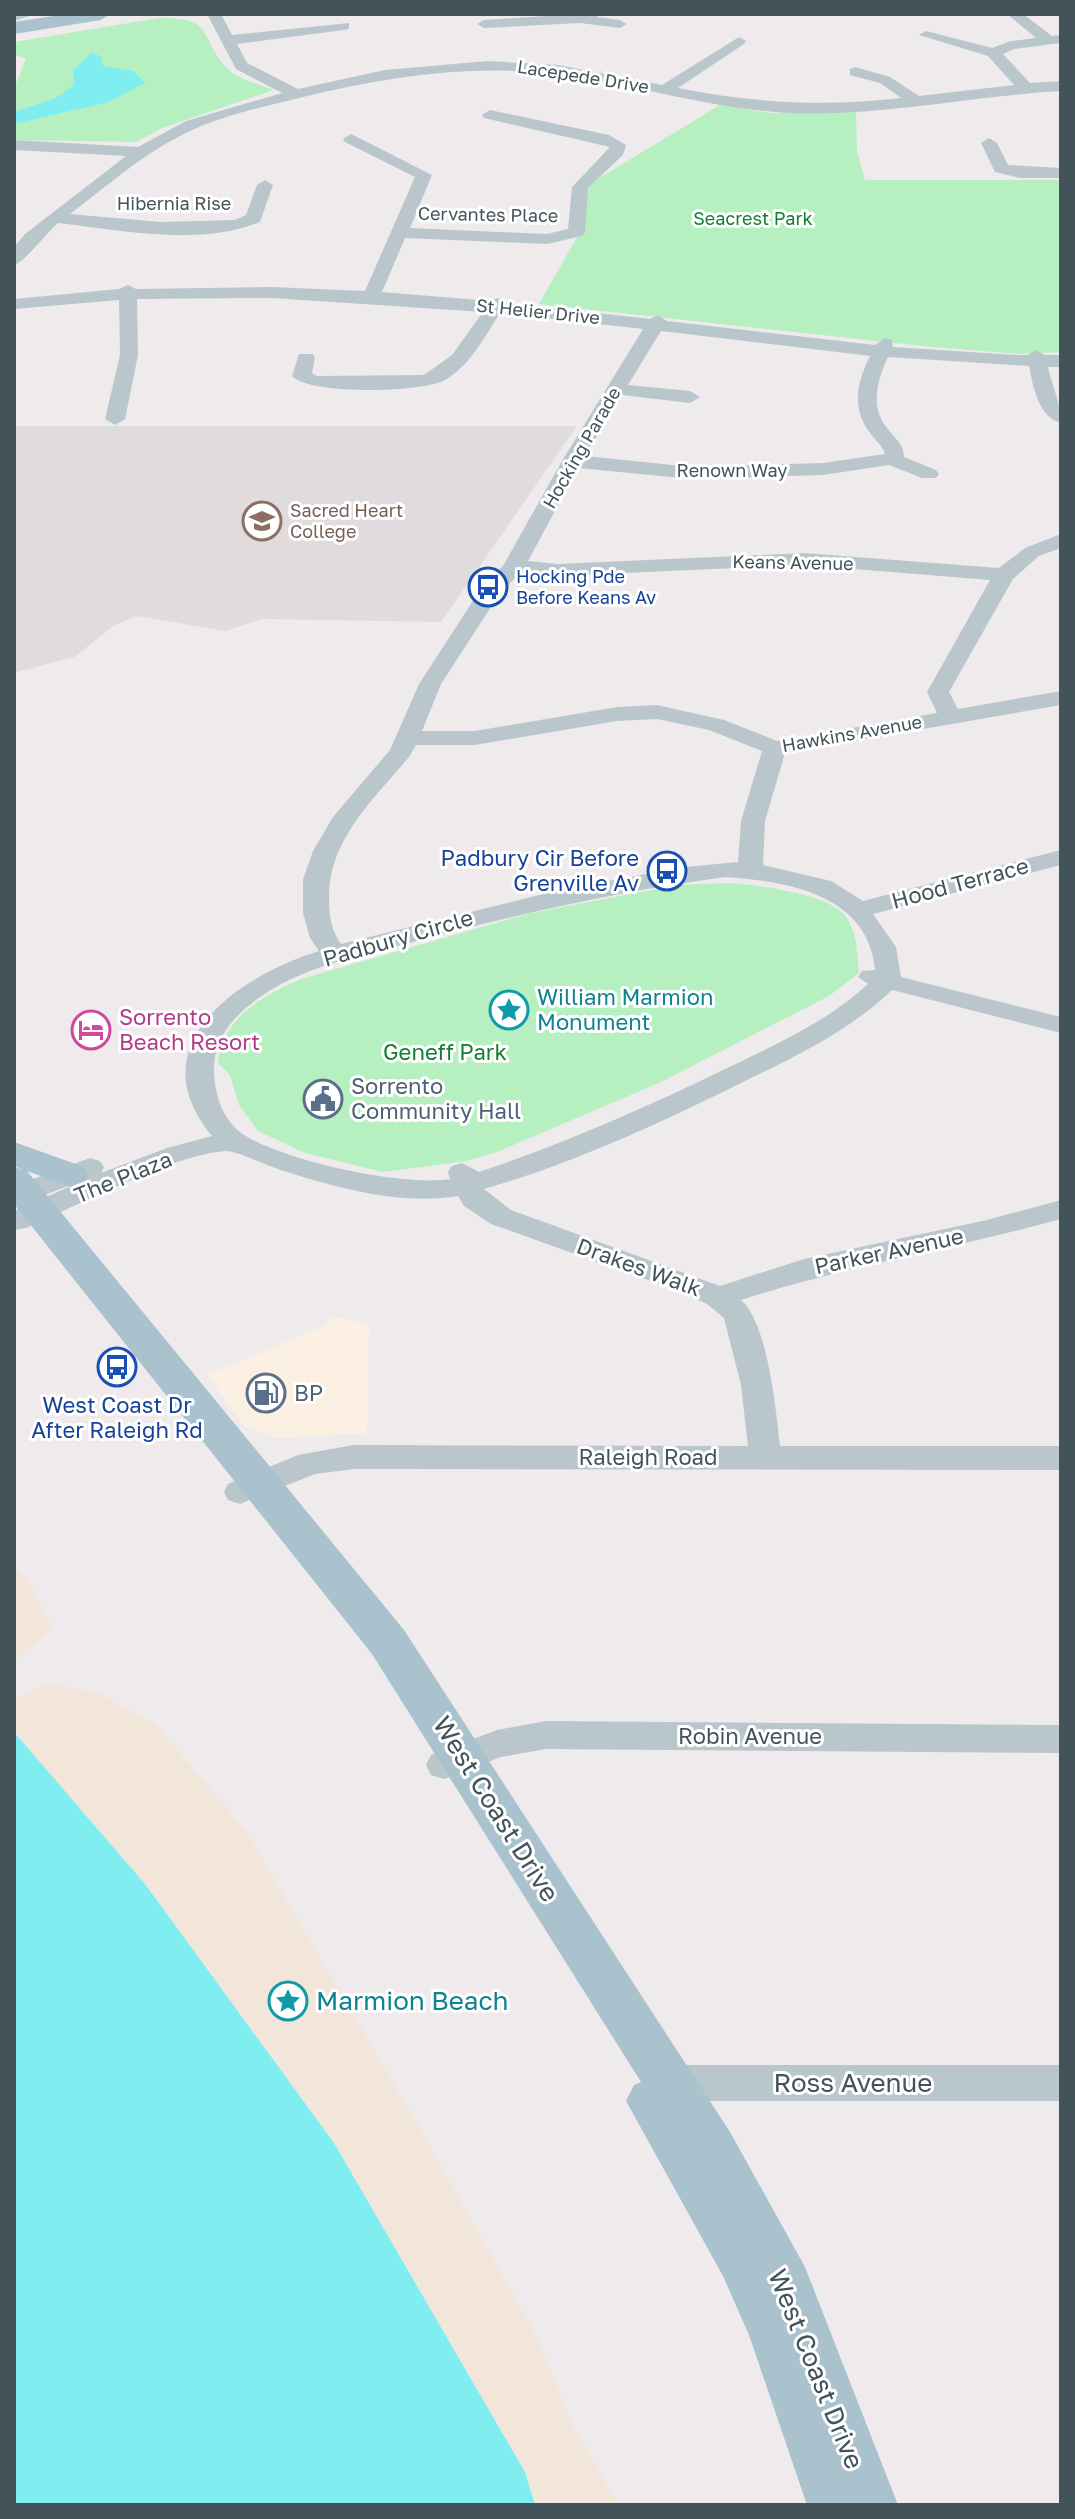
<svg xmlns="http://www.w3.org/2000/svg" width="1075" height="2519" font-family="'Golos Text',sans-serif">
  <rect width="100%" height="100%" fill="#efebec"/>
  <!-- commercial -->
  <path fill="#fcf0e2" d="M331,1316l38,8 -2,109 -90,5 -32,-11 -38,-52 120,-50z"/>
  <!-- education -->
  <path fill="#e0dcde" d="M14,426h563l-136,196 -179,-3 -37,12 -88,-15 -22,9 -41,32 -60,16z"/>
  <!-- green -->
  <path fill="#b6f0c1" d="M159,18c58,-1 39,20 69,51 11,11 31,15 46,21l-112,38 -26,14 -122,-2v-52l12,-29 -12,-5v-12z
    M720,105l50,8 86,-2 1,39 8,30h196v172l-42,2 -97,-8 -383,-42 38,-67 7,-37 7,-17z
    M734,883c26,3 98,11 113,35 11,17 10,36 12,55l-30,23 -170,87 -162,69 -30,9 -84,11 -78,-19 -47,-22 -19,-26 -9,-30 -12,-12c4,-45 46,-68 83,-84l230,-66 147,-28z"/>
  <!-- sand -->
  <path fill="#f2e6da" d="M14,1568l12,9 27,51 -39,33z
    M45,1684l52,8 59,33 90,106 168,287 122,217 36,88 46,82h-83l-10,-33 -191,-329 -189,-259 -131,-152v-32z"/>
  <!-- water -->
  <path fill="#80eef0" d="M91,53l10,3 2,10 31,5 11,12 -36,19 -95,22v-12l42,-14 18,-13 -1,-15z
    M14,1732l131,152 189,259 191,329 10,33h-521z"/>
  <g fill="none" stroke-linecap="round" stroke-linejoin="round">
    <!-- minor -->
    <path fill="#b9c7cc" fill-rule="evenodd" d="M14,14h22l-22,7z
      M207,14h14l11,21 117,-12v6l-5,1 -107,14 10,19 51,26 87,-19 103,-9 70,4 104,20 77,-48 7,4 -2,3 -66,44c75,15 147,19 223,10l-21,-15 -30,-8v-6l5,-2 35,10 29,19 95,-11 -26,-29 -69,-21 7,-4 66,17 19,-7 25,-3 -29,-24h16l29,22 9,-1v8l-47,6 -11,5 27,29 31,-2v10c-90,5 -181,26 -272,22 -79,-4 -154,-29 -233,-39 -87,-10 -172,3 -257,24 -41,10 -84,19 -121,39 -39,20 -73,51 -108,77l90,8 75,-2 11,-5 11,-30 8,-5 8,5 -13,37c-61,25 -139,8 -202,1 -12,10 -33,39 -44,42v-18l11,-13 101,-78 -112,-6v-10l124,7 48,-26 96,-28 -46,-24z
      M578,14h21l-2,3 23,3 7,4 -7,4 -40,-5 -96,5 -7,-4 7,-4z
      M490,110l119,25 17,10 -3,10 -35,33 -3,44 -3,4 -35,8 -142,-6 -23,54 108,9 8,-3 9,5 143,16 8,-4 9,6 208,24 10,-7 7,2 1,7 123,8h11l9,-5 9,5h16v12h-13c4,19 13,36 13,56 -23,-6 -28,-37 -32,-57l-141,-9c-10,21 -18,48 -3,68 7,11 19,18 19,32l32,13 3,4 -3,4h-14l-33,-13 -66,10 -131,4 -114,-11 -50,93 30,3 246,-11 195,15 26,-20 36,-14v14l-22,8 -26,23 -64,113 9,17 103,-18v14l-276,48 -20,68 -2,44 68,16 32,20 198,-51v15l-188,49 23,33 5,30 160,40v16l-169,-43c-45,43 -100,68 -155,95 -81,40 -166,79 -253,104l27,21 209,76 84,-27 183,-39 74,-20v19c-106,29 -215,47 -320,81 27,23 35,111 39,146h281v24l-707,-1 -39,5 -75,30 -12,-4 -4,-8 4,-8 70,-29 56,-10 394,1 -7,-61 -17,-67 -17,-14 -31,-14 -185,-66 -27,-18 -6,-10c-58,10 -125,-9 -180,-27 -13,-4 -41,-18 -52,-18 -55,4 -146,54 -200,77l-12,2v-19l71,-31 -71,26v-20l76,-28 10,3 4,6 -3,6 66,-25 45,-12c-76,-91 27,-160 107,-185l-9,-13 -7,-25v-34l10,-28 20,-34 57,-67 29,-66 65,-100 19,-18 59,-105 81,-132 -143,-16c-15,23 -30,53 -55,67 -23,13 -136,15 -153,-4l7,-22h14l2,4 -3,15 5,3 107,-1 28,-20 31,-43 -211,-14 -135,1 1,56 -13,64 -10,6 -10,-6 15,-64 -1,-55 -105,9v-10l105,-10 9,-4 8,4 136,-2 93,4 50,-114 -70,-35 -2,-3 8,-5 81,41 -22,53 137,6 21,-5 4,-42 38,-40 -126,-29 -2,-3zM661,331l209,25c-13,26 -19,52 0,77 6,8 12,12 15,21l-62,9 -131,4 -107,-11 37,-61 68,8 10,-6 -10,-6 -62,-6zM804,565l186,15 -63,112 10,21 -160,28 -53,-21 -67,-15 -40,2 -142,24h-53l19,-47 59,-91 20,-20 38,3zM657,719l52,11 53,21 -21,70 -3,41 -53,5 -121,22 -223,55c-10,-13 -12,-30 -12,-46 -1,-58 45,-99 80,-141l7,-12h59l142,-24zM725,877c61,4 144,17 150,93l-13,1 -4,6 10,7c-42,39 -96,62 -147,87 -78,38 -159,73 -242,101l-17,-9 -10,3 -4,6 2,7c-46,8 -173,-19 -210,-47 -18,-14 -25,-38 -26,-59 -2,-35 22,-60 49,-78 46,-31 102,-40 154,-54 101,-27 204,-50 308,-64z
      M989,138l8,5 11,22 53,3v10h-41l-25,-6 -14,-29z
      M546,1721l515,4v28l-515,-4 -45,8 -57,22 -13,-4 -5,-10 5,-10 66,-25z
      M671,2065h390v36h-387l-14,5 -14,-5 -6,-13 6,-13z"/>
    <!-- major -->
    <path fill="#a9c2cd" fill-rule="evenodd" d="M67,14h43l-9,6 -87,14v-12z
      M14,1142l70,25 5,8 -5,8 -13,4 -44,-16 377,459 326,502 75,135 93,238h-91l-58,-170 -26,-59 -97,-175 8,-16 7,-3 -269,-428 -358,-450v-37l10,3 -10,-4z"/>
  </g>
  <!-- icons -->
  <defs>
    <g id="school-ring" transform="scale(2)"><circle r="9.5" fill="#fff" stroke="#8d6e63" stroke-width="1.5"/><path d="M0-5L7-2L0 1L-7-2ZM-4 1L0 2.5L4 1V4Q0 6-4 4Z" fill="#8d6e63"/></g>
    <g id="bus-ring" transform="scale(2)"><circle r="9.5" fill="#fff" stroke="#1a4fb4" stroke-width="1.5"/><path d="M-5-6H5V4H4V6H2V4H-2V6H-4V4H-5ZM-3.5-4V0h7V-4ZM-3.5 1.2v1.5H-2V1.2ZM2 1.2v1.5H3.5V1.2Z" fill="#1a4fb4"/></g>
    <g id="sight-ring" transform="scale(2)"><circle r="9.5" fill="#fff" stroke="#0f9aa8" stroke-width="1.5"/><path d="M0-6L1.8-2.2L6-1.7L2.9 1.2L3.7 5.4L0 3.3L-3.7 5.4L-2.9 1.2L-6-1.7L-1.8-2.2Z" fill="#0f9aa8"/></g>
    <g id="hotel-ring" transform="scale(2)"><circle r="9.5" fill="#fff" stroke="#d1479c" stroke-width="1.5"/><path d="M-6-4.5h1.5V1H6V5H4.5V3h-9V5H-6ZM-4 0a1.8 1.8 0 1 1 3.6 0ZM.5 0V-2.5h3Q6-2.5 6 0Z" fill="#d1479c"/></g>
    <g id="civic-ring" transform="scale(2)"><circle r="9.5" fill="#fff" stroke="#5c6f8a" stroke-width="1.5"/><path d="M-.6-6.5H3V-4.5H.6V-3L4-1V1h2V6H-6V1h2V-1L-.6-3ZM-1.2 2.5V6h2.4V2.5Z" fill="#5c6f8a"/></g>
    <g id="fuel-ring" transform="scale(2)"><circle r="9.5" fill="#fff" stroke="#5c6f8a" stroke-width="1.5"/><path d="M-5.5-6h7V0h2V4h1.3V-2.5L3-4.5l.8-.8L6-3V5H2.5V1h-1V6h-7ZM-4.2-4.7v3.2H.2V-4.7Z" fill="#5c6f8a"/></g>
  </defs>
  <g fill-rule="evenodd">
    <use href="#school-ring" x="262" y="521"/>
    <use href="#bus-ring" x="488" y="587"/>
    <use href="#bus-ring" x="667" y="871"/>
    <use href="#sight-ring" x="509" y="1010"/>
    <use href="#hotel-ring" x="91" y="1030"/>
    <use href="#civic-ring" x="323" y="1099"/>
    <use href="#bus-ring" x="117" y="1367"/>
    <use href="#fuel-ring" x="266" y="1393"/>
    <use href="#sight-ring" x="288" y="2001"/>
  </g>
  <g text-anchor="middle" stroke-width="6" stroke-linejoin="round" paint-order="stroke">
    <!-- far-street labels -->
    <g font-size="18" fill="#43535a" stroke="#fff">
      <text transform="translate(583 77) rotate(9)" y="6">Lacepede Drive</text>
      <text x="174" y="210">Hibernia Rise</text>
      <text transform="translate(488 215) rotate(1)" y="6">Cervantes Place</text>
      <text transform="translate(538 312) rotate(6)" y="6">St Helier Drive</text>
      <text transform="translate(582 448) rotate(-60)" y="6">Hocking Parade</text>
      <text x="732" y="477">Renown Way</text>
      <text transform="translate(793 563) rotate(1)" y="6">Keans Avenue</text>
      <text transform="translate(852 734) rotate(-10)" y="6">Hawkins Avenue</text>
    </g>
    <!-- far-park labels -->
    <g font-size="18" fill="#117e33" stroke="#fff">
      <text x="753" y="225">Seacrest Park</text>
    </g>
    <!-- far-education labels -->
    <g font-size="18" fill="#785e54" stroke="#fff" text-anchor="start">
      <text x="290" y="517">Sacred Heart<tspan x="290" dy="21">College</tspan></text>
    </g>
    <!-- far-transit labels -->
    <g font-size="18" fill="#164399" stroke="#fff" text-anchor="start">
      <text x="516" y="583">Hocking Pde<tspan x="516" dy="21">Before Keans Av</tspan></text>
    </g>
    <!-- transit labels -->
    <g font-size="22" fill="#164399" stroke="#fff" text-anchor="end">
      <text x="639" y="866">Padbury Cir Before<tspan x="639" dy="25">Grenville Av</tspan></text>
      <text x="117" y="1413" text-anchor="middle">West Coast Dr<tspan x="117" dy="25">After Raleigh Rd</tspan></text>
    </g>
    <!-- street labels -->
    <g font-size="22" fill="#43535a" stroke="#fff">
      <text transform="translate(960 883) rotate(-15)" y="8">Hood Terrace</text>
      <text transform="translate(398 938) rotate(-16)" y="8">Padbury Circle</text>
      <text transform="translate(123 1177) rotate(-22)" y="8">The Plaza</text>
      <text transform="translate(889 1251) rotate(-12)" y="8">Parker Avenue</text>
      <text transform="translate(639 1267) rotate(20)" y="8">Drakes Walk</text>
      <text x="648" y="1465">Raleigh Road</text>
      <text x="750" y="1744">Robin Avenue</text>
    </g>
    <!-- culture labels -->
    <g font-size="22" fill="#0d838f" stroke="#fff" text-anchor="start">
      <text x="537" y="1005">William Marmion<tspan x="537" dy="25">Monument</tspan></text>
    </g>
    <!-- hotel labels -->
    <g font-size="22" fill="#b23c85" stroke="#fff" text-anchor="start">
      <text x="119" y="1025">Sorrento<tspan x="119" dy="25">Beach Resort</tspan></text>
    </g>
    <!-- park labels -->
    <g font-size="22" fill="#117e33" stroke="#fff">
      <text x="445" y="1060">Geneff Park</text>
    </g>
    <!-- service labels -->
    <g font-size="22" fill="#4e5e75" stroke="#fff" text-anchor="start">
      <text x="351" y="1094">Sorrento<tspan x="351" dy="25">Community Hall</tspan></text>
      <text x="294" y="1401">BP</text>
    </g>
    <!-- near-street labels -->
    <g font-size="26" fill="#43535a" stroke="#fff">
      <text transform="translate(496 1809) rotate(58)" y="9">West Coast Drive</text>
      <text x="853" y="2092">Ross Avenue</text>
      <text transform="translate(816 2369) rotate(68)" y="9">West Coast Drive</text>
    </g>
    <!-- near-culture labels -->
    <g font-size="26" fill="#0d838f" stroke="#fff" text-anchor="start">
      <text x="316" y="2010">Marmion Beach</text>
    </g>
  </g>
  <!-- border -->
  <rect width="1075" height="2519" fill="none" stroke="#43535a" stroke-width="32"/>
</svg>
